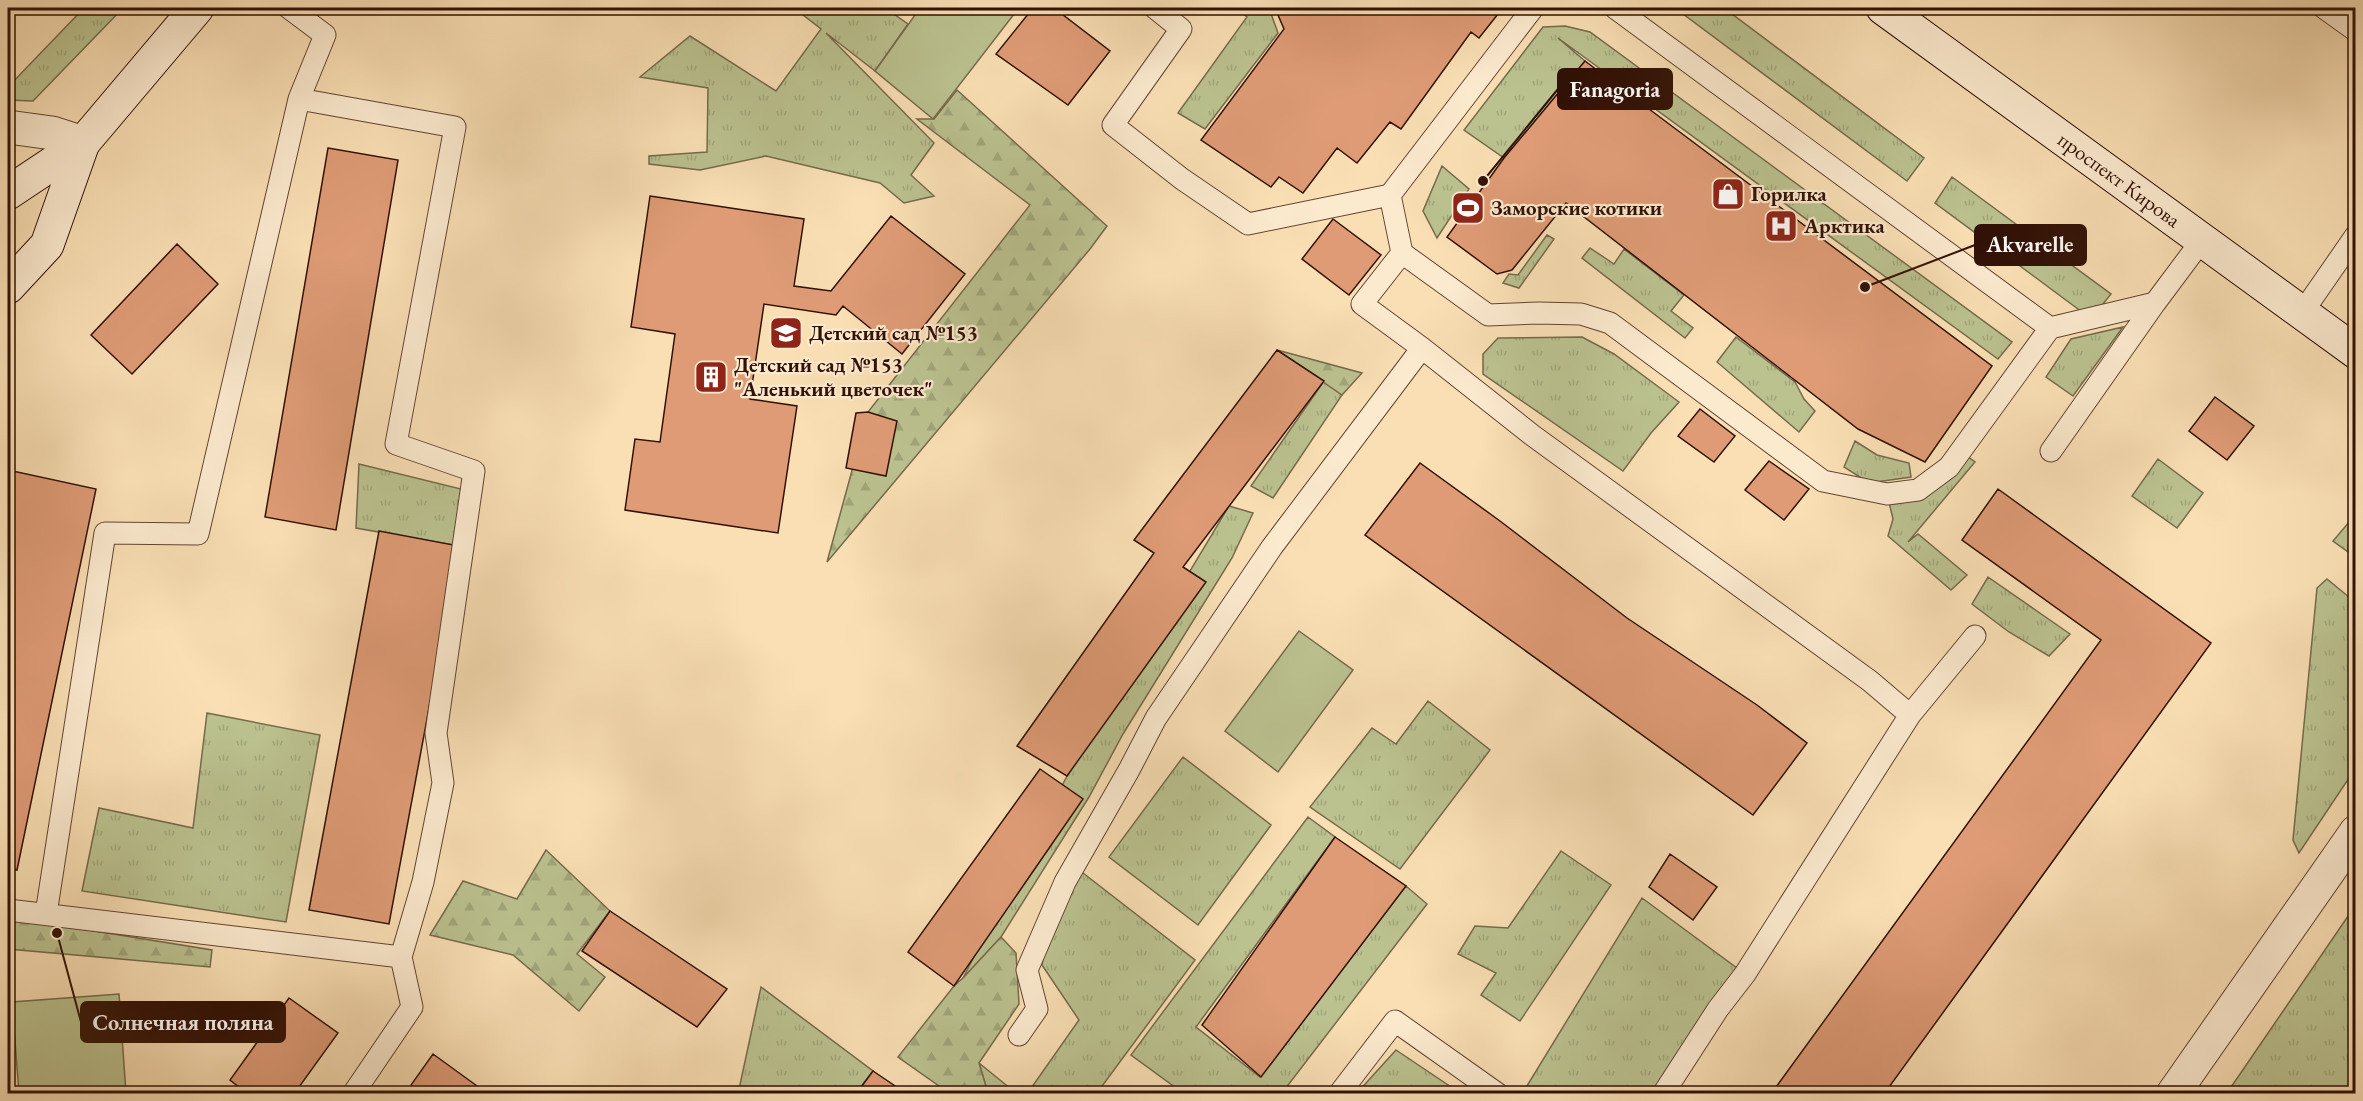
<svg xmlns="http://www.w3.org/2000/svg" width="2363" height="1101" font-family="'EB Garamond',serif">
  <defs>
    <pattern id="grass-tufts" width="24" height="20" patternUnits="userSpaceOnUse" patternTransform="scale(1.5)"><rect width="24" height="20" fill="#bbc290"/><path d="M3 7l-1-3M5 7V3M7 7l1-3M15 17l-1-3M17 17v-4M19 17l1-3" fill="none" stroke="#a1a67b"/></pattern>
    <pattern id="forest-firs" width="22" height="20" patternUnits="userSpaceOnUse" patternTransform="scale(1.5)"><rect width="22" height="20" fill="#bbc290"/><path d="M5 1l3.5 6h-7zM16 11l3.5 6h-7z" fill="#a1a67b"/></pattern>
  </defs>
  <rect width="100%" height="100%" fill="#fadfb5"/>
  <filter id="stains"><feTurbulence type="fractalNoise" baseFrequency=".00333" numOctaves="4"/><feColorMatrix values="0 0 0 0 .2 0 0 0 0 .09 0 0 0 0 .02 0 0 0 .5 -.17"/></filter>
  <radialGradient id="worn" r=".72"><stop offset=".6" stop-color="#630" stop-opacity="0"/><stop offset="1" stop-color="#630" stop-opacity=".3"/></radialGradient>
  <!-- grass -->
  <path fill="url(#grass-tufts)" stroke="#766a4b" stroke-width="1.5" d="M84,8h39l-90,93 -25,-1v-13z
    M794,8h91l23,16 -33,47 -49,-38 108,110 -23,32 23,21 -30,7 -24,-20 -114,-27 -66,14 -51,-6v-8l58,-4 1,-64 -68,-11 50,-41 86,55 45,-62z
    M1236,8h33l9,25 -73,96 -27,-16 69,-96z
    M1675,8h49l200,150 -17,23z
    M1565,26l25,6 422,310 -14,17 -440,-321 27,23 -81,97 -40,-28 79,-103z
    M1442,166l27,23 -32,49 -14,-27z
    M1952,177l159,117 -12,15 -17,3 -147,-109z
    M1547,235l7,4 -35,49 -16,-5 6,-9 9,1z
    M1590,248l24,16 10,-15 60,46 -13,16 22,17 -8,10 -103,-80z
    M2123,327l-50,69 -27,-19 25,-38z
    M1582,337l32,17 65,48 -28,31 -28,38 -140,-97v-20l15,-16z
    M1736,337l59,45 9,17 11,12 -16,21 -82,-70z
    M1324,381l18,14 -69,103 -22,-12z
    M1855,441l22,14 32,8 2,14 -42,6 -25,-16z
    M1960,451l15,11 -67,80 10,-8 49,41 -16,15 -63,-54 5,-17 -6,-25 49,-18z
    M2158,459l45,34 -26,35 -45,-32z
    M359,464l102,25 -2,57 -103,-18z
    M1229,506l24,7 -21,45 -109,176 -34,63 -88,140 -38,41 104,-202z
    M2355,515v42l-22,-16z
    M1988,577l82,57 -21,22 -40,-24 -37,-28z
    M2327,579l28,23v167l-56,84 -6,-13 24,-252z
    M1428,701l62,49 -90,119 -90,-62 62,-79 24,16z
    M207,713l113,22 -34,187 -204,-31 17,-83 94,20z
    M1183,757l88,68 -73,100 -89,-68z
    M1308,817l27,20 -139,190 64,50 146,-191 21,18 -145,189h-99l-52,-38z
    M1561,851l50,34 -91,136 -39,-26 15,-22 -38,-19 17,-28 33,2z
    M1074,866l121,94 -98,133 -70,1 52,-74 -37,-55 9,-51z
    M1642,898l103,76 -82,119 -141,1z
    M2355,906v187h-128z
    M761,987l112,84 -17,22 -118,1z
    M1396,1050l64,43h-103z
    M979,1063l37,30h-28z"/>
  <!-- forest -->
  <path fill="url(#forest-firs)" stroke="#766a4b" stroke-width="1.5" d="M957,90l150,136 -17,23 -263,313 41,-150 162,-207 -113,-86h17z
    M1277,350l85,23 -20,22z
    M546,850l64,61 -33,43 28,23 -26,34 -66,-56 -83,-20 33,-54 54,18z
    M8,917l204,33 -2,17 -202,-18z
    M1001,937l15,16 3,51 -40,59 9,30h-39l-51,-36 56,-71 9,-8z"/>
  <!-- pitch -->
  <path fill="#bbc290" stroke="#766a4b" stroke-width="1.5" d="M920,8l98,1 -85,110 -58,-48z
    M1299,631l54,39 -75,102 -53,-41z
    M119,994l7,99h-107l-7,-91z"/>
  <!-- building -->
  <path fill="#de9b76" stroke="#311106" stroke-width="1.5" d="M1033,8h21l56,43 -42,54 -72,-51z
    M1275,8h225l2,1 -23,29 -8,-6 -70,97 -11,-7 -33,41 -20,-15 -34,45 -24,-16 -8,10 -70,-47 83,-111z
    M1585,61l407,305 -67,96 -67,-33 -292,-226 -54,67 -15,4 -50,-37 57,-79z
    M328,148l70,12 -62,370 -71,-13z
    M650,196l154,23 -10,67 37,5 60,-75 74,58 -63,80 -59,-48 -7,9 -72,-11 -14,95 47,7 -19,127 -153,-23 10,-71 25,3 15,-108 -44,-7z
    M1333,219l48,36 -32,40 -47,-36z
    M177,244l41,40 -86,90 -41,-39z
    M1277,350l47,31 -141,186 23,15 -139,194 -50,-30 137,-193 -20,-13z
    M2215,397l39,29 -27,34 -38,-29z
    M1700,409l35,27 -21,26 -36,-26z
    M868,412l29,9 -11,55 -40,-8 10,-55z
    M1769,461l40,28 -25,31 -39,-30z
    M1420,463l80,58 127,97 130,87 50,38 -54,72 -388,-280z
    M8,470l88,19 -79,381 -9,-2z
    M1998,489l213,154 -327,451h-113l330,-454 -139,-100z
    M379,531l80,15 -70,378 -80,-14z
    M1040,769l43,30 -129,187 -46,-34z
    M1335,837l71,49 -145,191 -59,-52z
    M1670,854l47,33 -24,33 -44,-33z
    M610,911l117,78 -30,38 -115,-76z
    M289,998l49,35 -44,61h-46l-18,-14z
    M433,1054l55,40h-65l-12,-9z
    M873,1071l34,23h-51z"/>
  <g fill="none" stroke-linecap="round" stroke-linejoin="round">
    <!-- lane casing -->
    <g stroke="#634432" stroke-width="23">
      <path id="lane" d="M1155,8l26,21 -68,96 69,54 66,45 142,-29
        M1533,8l-143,187 12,58 -40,51 60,44 110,87 338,246 40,34 -165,259 -27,35 -55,85
        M1615,8l435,320
        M2324,8l32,23
        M1402,253l86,62 51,-2 42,1 29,9 213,158 64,13 31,-4 31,-23 101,-139 105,-25
        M2302,313l54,-78
        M2051,451l104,-148 47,-63
        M1910,715l65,-79
        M8,910l393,47 22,-75 20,-99 -7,-50 38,-262 -78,-27 59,-317 -156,-28 26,-64 -36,-27
        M46,914l59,-381 93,1 101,-435
        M1019,1035l18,-26 -10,-39 38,-88 64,-112 27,-52 116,-171 150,-199
        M353,1094l59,-87 -11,-50
        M1339,1094l56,-73 103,73"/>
    </g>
    <!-- street casing -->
    <g stroke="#634432" stroke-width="35">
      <path id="street" d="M8,127l44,6 31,10
        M2173,1094l183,-262"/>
    </g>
    <!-- secondary casing -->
    <g stroke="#311106" stroke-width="35">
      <g id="secondary">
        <path id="s1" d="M1883,8l473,344"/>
        <path d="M8,193l75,-50 114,-135"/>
        <path d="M8,287l39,-42 36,-102"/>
      </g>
    </g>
    <!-- lane -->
    <use href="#lane" stroke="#fceacf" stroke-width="21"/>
    <!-- street -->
    <use href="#street" stroke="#fceacf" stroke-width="33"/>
    <!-- secondary -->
    <use href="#secondary" stroke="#fceacf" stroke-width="33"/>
  </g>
  <!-- icons -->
  <defs>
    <g id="shop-square" transform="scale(1.725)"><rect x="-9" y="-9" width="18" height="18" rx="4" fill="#8f2418" stroke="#fceacf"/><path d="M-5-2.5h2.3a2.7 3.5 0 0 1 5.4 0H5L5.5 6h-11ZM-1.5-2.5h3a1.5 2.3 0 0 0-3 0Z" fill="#fff"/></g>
    <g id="stadium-square" transform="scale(1.725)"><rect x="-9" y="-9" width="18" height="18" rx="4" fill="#8f2418" stroke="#fceacf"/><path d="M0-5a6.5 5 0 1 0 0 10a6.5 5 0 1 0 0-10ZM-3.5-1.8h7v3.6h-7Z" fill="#fff"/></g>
    <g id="hospital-square" transform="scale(1.725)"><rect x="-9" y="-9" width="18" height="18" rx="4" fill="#8f2418" stroke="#fceacf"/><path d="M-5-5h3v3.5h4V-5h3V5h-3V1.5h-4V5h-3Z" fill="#fff"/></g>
    <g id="school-square" transform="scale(1.725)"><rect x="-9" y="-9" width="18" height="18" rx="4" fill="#8f2418" stroke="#fceacf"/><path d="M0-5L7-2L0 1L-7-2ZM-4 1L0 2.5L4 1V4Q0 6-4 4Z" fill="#fff"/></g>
    <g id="building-square" transform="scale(1.725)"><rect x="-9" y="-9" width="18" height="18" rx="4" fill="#8f2418" stroke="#fceacf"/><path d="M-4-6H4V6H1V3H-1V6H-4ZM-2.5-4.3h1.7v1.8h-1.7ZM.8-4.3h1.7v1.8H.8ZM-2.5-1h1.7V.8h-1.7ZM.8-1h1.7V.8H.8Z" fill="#fff"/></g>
  </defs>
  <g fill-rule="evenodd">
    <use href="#shop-square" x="1728" y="194"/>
    <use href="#stadium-square" x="1468" y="208"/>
    <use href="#hospital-square" x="1781" y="226"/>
    <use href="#school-square" x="786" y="333"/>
    <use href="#building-square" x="711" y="377"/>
  </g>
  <g text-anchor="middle" stroke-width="4.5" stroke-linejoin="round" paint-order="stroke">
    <!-- street labels -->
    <g font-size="21" fill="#311106" stroke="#fceacf">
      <text dy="7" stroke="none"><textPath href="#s1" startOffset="292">проспект Кирова</textPath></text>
    </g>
    <!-- poi labels -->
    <g font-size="21" font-weight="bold" fill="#311106" stroke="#fceacf" text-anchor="start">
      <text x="1751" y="201">Горилка</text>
      <text x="1491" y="215">Заморские котики</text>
      <text x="1804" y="233">Арктика</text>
      <text x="809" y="340">Детский сад №153</text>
      <text x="734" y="372">Детский сад №153<tspan x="734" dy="24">"Аленький цветочек"</tspan></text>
    </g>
  </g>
  <!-- callouts -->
  <path fill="none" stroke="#311106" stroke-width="2" d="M1483 181L1558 89M1865 287L1975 245M57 933L81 1022"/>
  <g fill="#311106" stroke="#fceacf" stroke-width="2">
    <circle cx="1483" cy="181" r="6"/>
    <circle cx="1865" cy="287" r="6"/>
    <circle cx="57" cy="933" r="6"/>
  </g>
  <g fill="#311106" stroke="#311106" stroke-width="2">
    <rect x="1558" y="69" width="114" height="40" rx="6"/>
    <rect x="1975" y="225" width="111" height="40" rx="6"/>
    <rect x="81" y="1002" width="204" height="40" rx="6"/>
  </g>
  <g font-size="22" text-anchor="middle" font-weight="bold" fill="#fff">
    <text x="1615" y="97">Fanagoria</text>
    <text x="2030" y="252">Akvarelle</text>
    <text x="183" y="1030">Солнечная поляна</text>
  </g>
  <!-- margin -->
  <rect width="2363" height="1101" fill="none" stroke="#fadfb5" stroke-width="30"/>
  <rect x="9" y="9" width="2345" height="1083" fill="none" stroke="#311106" stroke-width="3"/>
  <rect x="15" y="15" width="2333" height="1071" fill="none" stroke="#311106" stroke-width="1.5"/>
  <rect width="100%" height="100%" filter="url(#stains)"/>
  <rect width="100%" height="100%" fill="url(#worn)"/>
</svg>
